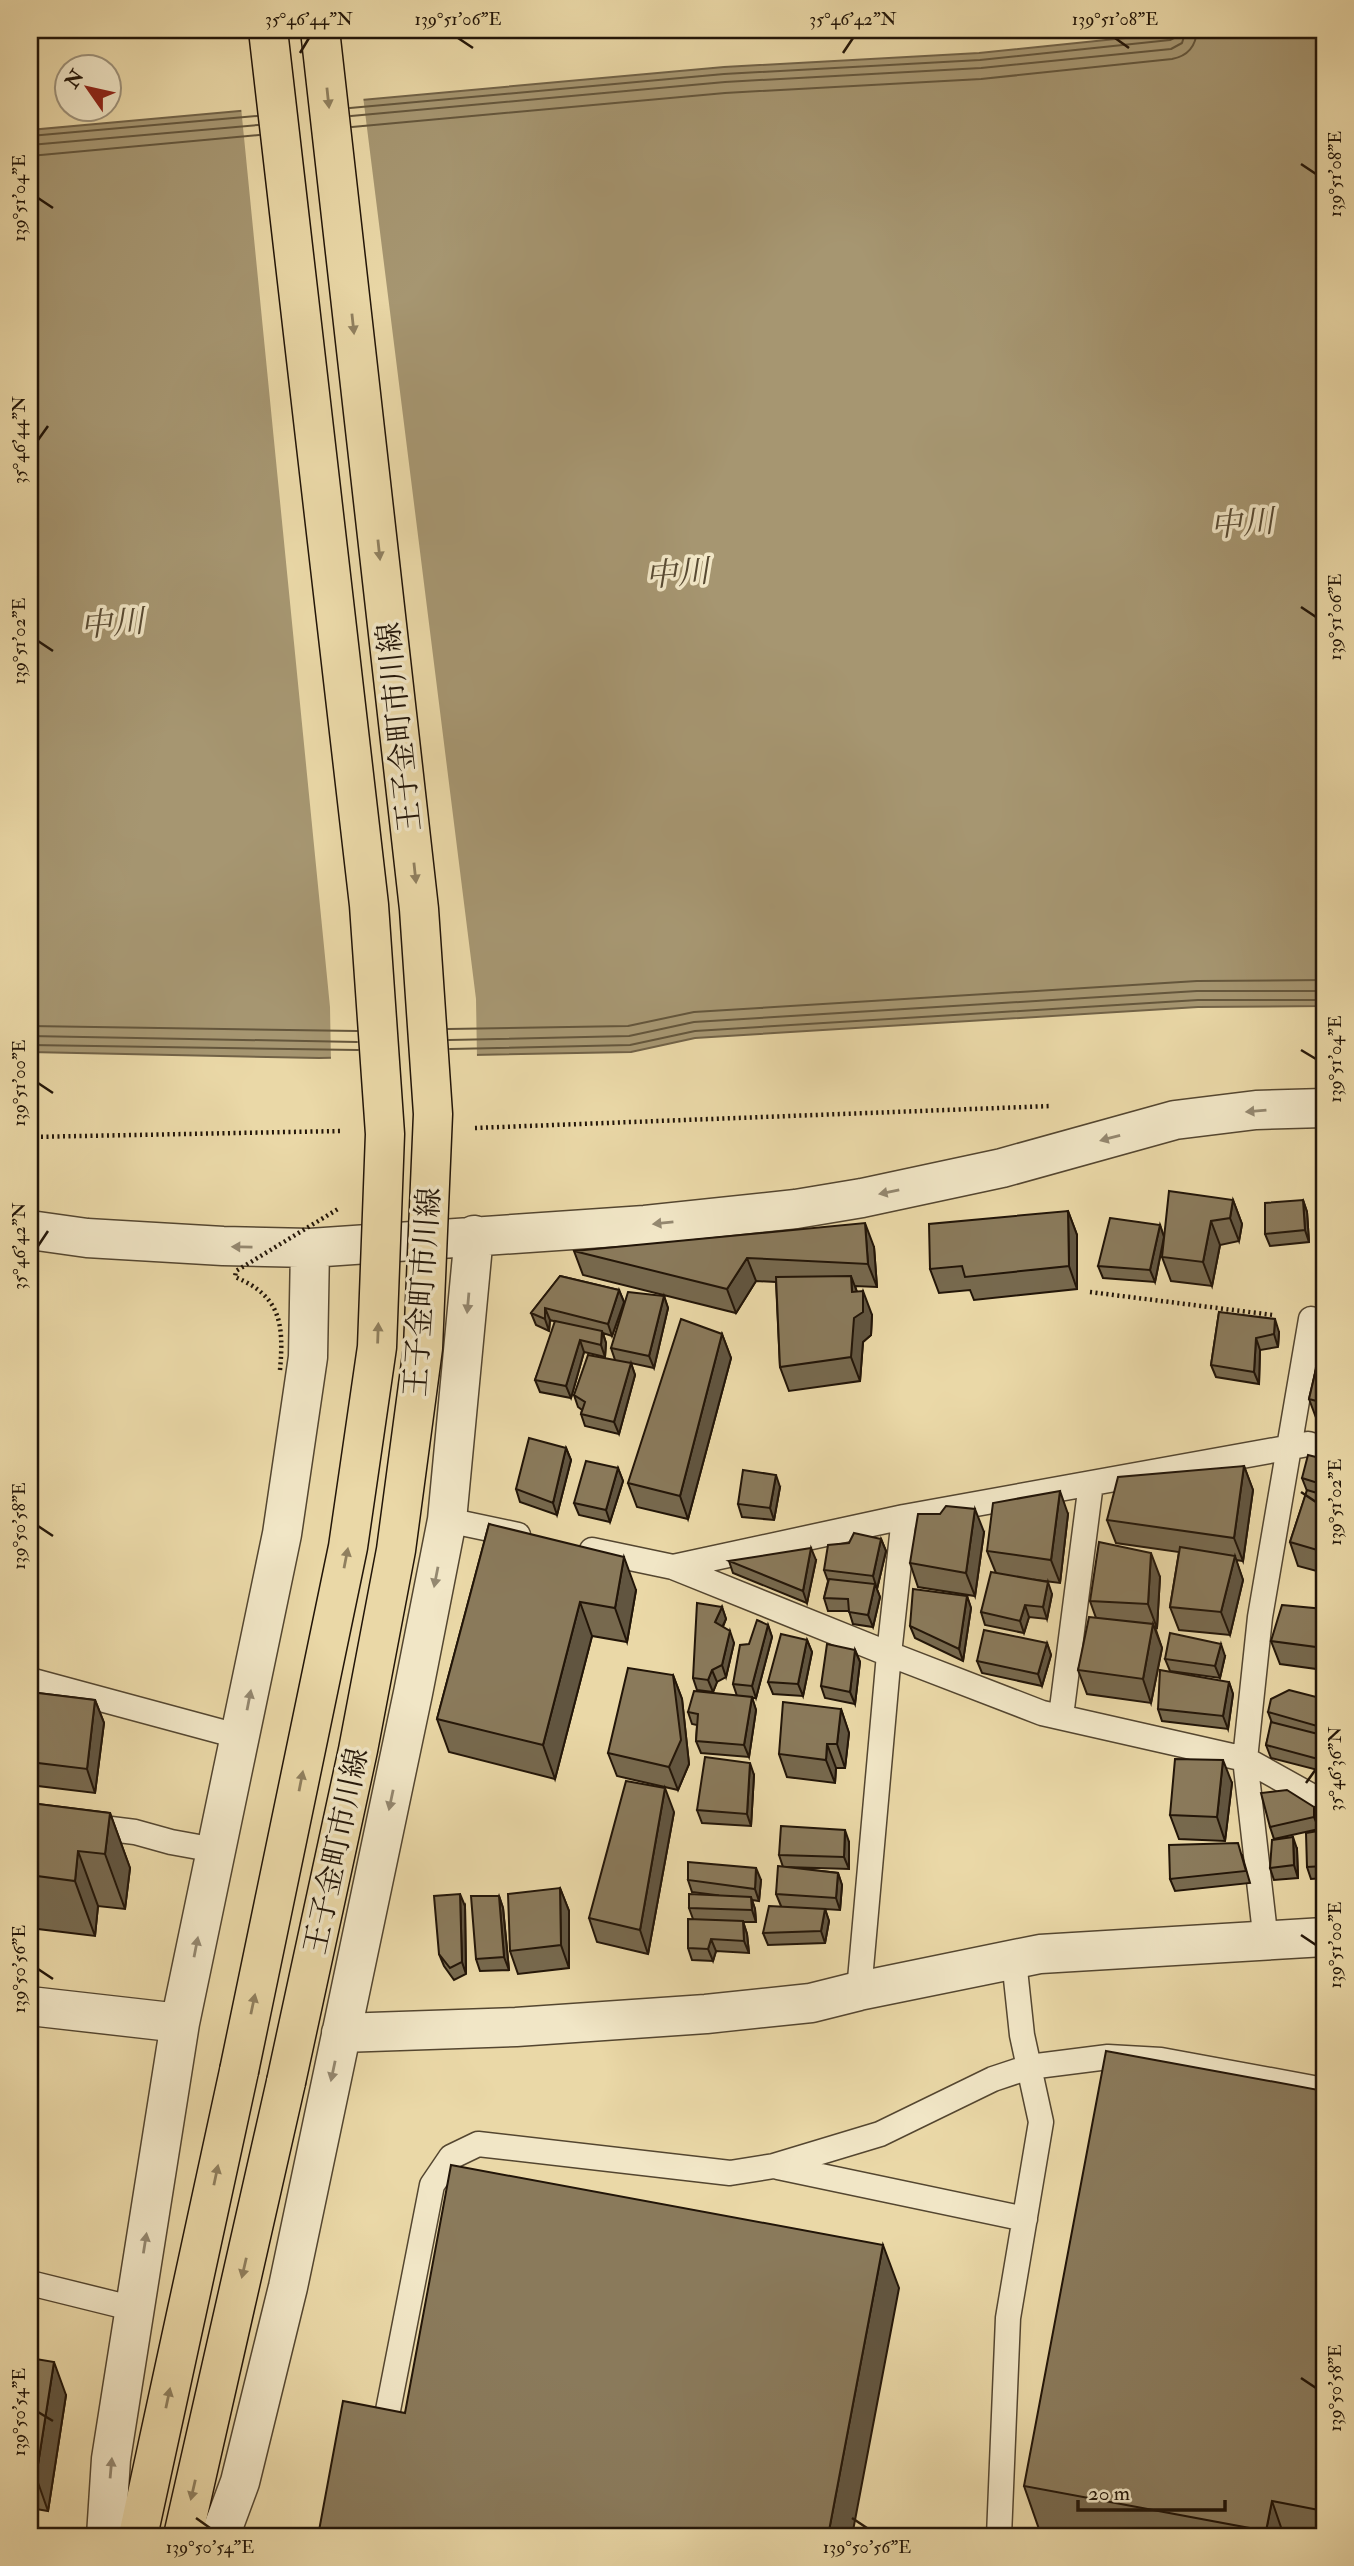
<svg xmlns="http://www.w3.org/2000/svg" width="1354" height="2566" font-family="'IM FELL Double Pica','Noto Serif JP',serif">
  <rect width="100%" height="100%" fill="#ead8a7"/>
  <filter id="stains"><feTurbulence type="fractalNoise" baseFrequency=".00286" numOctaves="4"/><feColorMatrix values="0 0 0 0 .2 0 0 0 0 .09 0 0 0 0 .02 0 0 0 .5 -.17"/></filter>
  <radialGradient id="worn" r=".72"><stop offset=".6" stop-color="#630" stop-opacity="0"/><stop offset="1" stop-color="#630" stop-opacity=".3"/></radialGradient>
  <!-- water -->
  <path fill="#a69671" stroke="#716247" stroke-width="2" d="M1203,30h121v976l-126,1 -503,31 -64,14 -312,6 -289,-6v-922l694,-63 255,-14z"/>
  <!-- pier -->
  <path fill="#ead8a7" d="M363,96l113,903 1,59 -146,3 -1,-54 -89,-900z"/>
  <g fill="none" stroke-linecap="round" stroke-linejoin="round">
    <!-- shore -->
    <path stroke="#64563c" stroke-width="2" d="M350,108l374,-34 256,-14 190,-20 6,-3 2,-7
      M351,116l374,-34 256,-14 190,-19 11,-6 4,-13
      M352,127l373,-34 256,-14 191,-20c16,-3 24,-13 25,-29
      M30,136l227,-20
      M30,145l228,-20
      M30,156l229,-21
      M30,1026l327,5
      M448,1029l180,-3 66,-14 503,-31 127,-1
      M30,1036l327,6
      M449,1040l180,-4 65,-14 503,-31h127
      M30,1045l328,5
      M450,1049l180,-4 65,-14 503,-31h126"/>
    <!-- service casing -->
    <g stroke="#544630" stroke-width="27">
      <path id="service" d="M447,1520l71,15
        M592,1550l81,17 231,-50 404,-73 16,5
        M673,1567l216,87 153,59 203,46 79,44
        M30,1680l211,57
        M1061,1716l30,-233
        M30,1819l105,13 36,10 44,8
        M1266,1942l-21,-183 15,-142 51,-298
        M859,1991l30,-337 15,-137
        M778,2167l247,52
        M30,2283l105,26
        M382,2441l50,-256 19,-28 27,-13 252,29 44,-7 106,-32 113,-55 36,-12 79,-10 53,3 163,30
        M999,2536l9,-218 33,-196 -19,-87 -8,-75"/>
    </g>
    <!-- minor casing -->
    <g stroke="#544630" stroke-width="41">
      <path id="minor" d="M30,1230l57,8 136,8 87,2 335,-23 151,-16 66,-11 140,-30 173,-48 81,-10 68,-2
        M30,2006l150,17
        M341,2033l175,-6 190,-13 105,-11 48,-12 181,-37 284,-17
        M106,2536l5,-77 69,-436 102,-489 26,-177 2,-109
        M220,2536l20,-54 48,-195 125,-594 34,-173 27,-285"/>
    </g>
    <!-- primary casing -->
    <g stroke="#221508" stroke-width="41">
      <path id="primary" d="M138,2536l101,-465
        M183,2536l103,-454"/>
    </g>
    <!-- path -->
    <path stroke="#221508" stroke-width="4.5" stroke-dasharray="2 3.5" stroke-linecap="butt" d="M475,1128l576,-22
      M30,1137l311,-6
      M1090,1292l183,23"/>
    <!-- service -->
    <use href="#service" stroke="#f1e6c6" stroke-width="24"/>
    <!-- minor -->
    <use href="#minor" stroke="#f1e6c6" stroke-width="38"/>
    <!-- primary -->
    <use href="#primary" stroke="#ead8a7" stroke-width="38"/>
    <!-- primary-bridge casing -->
    <g stroke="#221508" stroke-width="41" stroke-linecap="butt">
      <path id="primary-bridge" d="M239,2071l109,-524 29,-200 8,-213 -16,-229 -101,-875
        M286,2082l72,-332 38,-200 27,-202 10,-234 -14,-205 -99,-879"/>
    </g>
    <!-- path-bridge -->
    <path stroke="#221508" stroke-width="4.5" stroke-dasharray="2 3.5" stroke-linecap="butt" d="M280,1370c4,-46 1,-74 -45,-93l1,-6 102,-62"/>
    <!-- primary-bridge -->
    <use href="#primary-bridge" stroke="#ead8a7" stroke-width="38"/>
  </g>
  <!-- wall -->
  <path fill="#77694e" stroke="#221508" stroke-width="2" d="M1233,1200l9,24 -3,17 -19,4 -8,41 -41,-5 -9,-24z
    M1303,1200l4,12 2,30 -39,4 -5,-12z
    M1068,1211l9,24v54l-103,11 -4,-10 -31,3 -9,-24z
    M1160,1225l4,12 -9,45 -52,-4 -5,-12z
    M874,1247l3,40 -22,-1 2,6 15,23 -1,20 -8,7 -3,39 -71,10 -9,-24 -4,-85 -20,-1 -20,32 -153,-38 -9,-24z
    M560,1276l59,14 5,12 -12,34 -9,-3 3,10 -1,14 -21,-5 -13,46 -31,-6 -5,-12 22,-58 -7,-2 -1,11 -13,-6 -5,-12z
    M664,1296l4,12 -14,60 -23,-5 4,12 -16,59 -34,-8 -4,-12 1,-4 -4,-3 -4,-12 41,-35 -4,-12z
    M1219,1312l60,20 -1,15 -18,3 -1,34 -43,-7 -5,-12z
    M722,1334l9,24 -43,161 -51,-12 -9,-24z
    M1324,1335v90l-6,-2 -9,-24z
    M566,1448l5,12 -14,55 -37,-13 -4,-13z
    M1324,1459v114l-26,-7 -8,-24 17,-51 -5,-13z
    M1244,1466l9,24 -10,71 -7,-1 7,20 -13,55 -51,-5 -9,-23 9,-55 -63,-9 -9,-23z
    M618,1468l5,13 -13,41 -31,-7 -5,-12z
    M780,1487l-6,33 -32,-3 -4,-13z
    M1068,1514l-8,69 -24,-3 16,14 -5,25 -18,-2 -5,16 -39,-8 -4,-13 15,-39 -9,-22z
    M489,1524l147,66 -9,52 -35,-6 -37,143 -106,-27 -12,-33z
    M984,1532l-9,64 -57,-9 -8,-24z
    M881,1539l5,12 -9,38 3,8 -7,30 -20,-3 -4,-13h-21l-4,-13 4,-17 -4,-11z
    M816,1560l-9,43 -74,-30 -4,-12z
    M1160,1577l-3,51 -2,-1 7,21 -11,55 -64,-9 -9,-24 18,-52 -6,-17z
    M967,1596l4,12 -8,53 -48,-23 -5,-12z
    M722,1607l4,12 -3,8 11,16 -8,34 -9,5 -4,10 -16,-2 -4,-12z
    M1324,1609v61l-44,-6 -9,-23z
    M768,1625l4,12 -16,61h-4l4,12 -7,47 -48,-4 -5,-12 1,-16 -5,-1 -4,-12 49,-16 -4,-12 16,-40z
    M807,1640l5,12 -9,44 -30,-2 -5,-12z
    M1047,1643l4,12 -9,31 -60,-13 -5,-12z
    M855,1650l5,12 -5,42 -30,-6 -4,-12z
    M1225,1656l-5,22 -50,-7 -5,-12z
    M673,1675l9,24 7,65 -11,26 -61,-14 -9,-23z
    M1229,1682l4,12 -5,35 -66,-8 -4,-12z
    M30,1692l65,8 9,23 -9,70 -65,-8z
    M1324,1699v62l-2,10 2,-6v12l-2,-6 -51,-13 -5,-13 6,-22 -4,-11z
    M841,1709l8,24 -4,35h-9l-1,15 -48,-6 -8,-23z
    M754,1775l-3,51 -49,-3 -5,-13z
    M1232,1783l-7,58 -46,-2 -9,-24z
    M30,1803l80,10 20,55 -5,41 -27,-3 -3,30 -65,-8z
    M1314,1807l4,12 1,10 -45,10 -4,-12z
    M674,1812l-26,142 -51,-12 -8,-24z
    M1324,1830v48l-13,1 -4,-12z
    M849,1842v27l-64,-2 53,6 4,12 -2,25 -15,-1 4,12 -4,22 -57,2 -5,-12 18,-27 -5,-12 7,-27 -4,-12z
    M1297,1849l1,29 -24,2 -4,-12z
    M1242,1855l8,28 -75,8 -5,-12z
    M688,1880h73l-2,21 -7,-1 3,9 1,13h-13l4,12 2,19 -33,-2 -3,10 -21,-1 -4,-12 5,-29 -4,-11 27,-13 -24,-3z
    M560,1888l9,23v57l-51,6 -8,-23z
    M499,1896l4,12 6,62 -29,1 -4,-12z
    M465,1906l1,68 -12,6 -10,-14 -5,-12z
    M1324,2091v445h-245l-40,-7 -15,-43z
    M30,2358l36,37 -18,116 -18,-3z"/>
  <!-- shaded-wall -->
  <path fill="#615540" stroke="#221508" stroke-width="2" d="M1233,1200l9,24 -3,17 -9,-23z
    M1303,1200l4,12 2,30 -4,-12z
    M1068,1211l9,24v54l-8,-23z
    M1211,1221l9,24 -8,41 -9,-24z
    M865,1223l9,24 3,40 -9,-23z
    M1160,1225l4,12 -9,45 -5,-12z
    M747,1258l9,23 -20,32 -9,-24z
    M851,1276l9,24 3,-9 9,24 -1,20 -8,7 -3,39 -9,-24 1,-65z
    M619,1290l5,12 -12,34 -4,-12z
    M664,1296l4,12 -14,60 -5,-12z
    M545,1308l5,12 -1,11 -4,-12z
    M1275,1319l4,13 -1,15 -4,-13z
    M602,1331l4,12 -1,14 -4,-12z
    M722,1334l9,24 -43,161 -8,-23z
    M1256,1338l4,12 -1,34 -5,-12z
    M580,1340l4,12 -13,46 -5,-12z
    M631,1363l4,12 -16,59 -5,-12z
    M566,1448l5,12 -14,55 -4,-12z
    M1244,1466l9,24 -10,71 -9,-23z
    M618,1468l5,13 -13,41 -4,-12z
    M776,1475l4,12 -6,33 -4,-12z
    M1060,1491l8,23 -8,69 -9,-23z
    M975,1509l9,23 -9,64 -9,-23z
    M881,1539l5,12 -9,38 -4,-13z
    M811,1548l5,12 -9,43 -4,-12z
    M1151,1553l9,24 -3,51 -9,-24z
    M1235,1556l8,24 -13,55 -9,-23z
    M624,1557l12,33 -9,52 -12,-34z
    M1048,1582l4,12 -5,25 -4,-12z
    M875,1584l5,13 -7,30 -5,-12z
    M967,1596l4,12 -8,53 -4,-12z
    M580,1602l12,34 -37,143 -12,-34z
    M1025,1605l4,12 -5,16 -4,-12z
    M722,1607l4,12 -7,15 -4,-12z
    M1153,1624l9,24 -11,55 -8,-24z
    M768,1625l4,12 -16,61 -4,-12z
    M730,1631l4,12 -8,34 -4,-12z
    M807,1640l5,12 -9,44 -5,-12z
    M1047,1643l4,12 -9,31 -4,-12z
    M1221,1644l4,12 -5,22 -5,-12z
    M855,1650l5,12 -5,42 -5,-12z
    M712,1670l5,12 -4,10 -5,-12z
    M673,1675l9,24 7,65 -11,26 -9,-23z
    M1229,1682l4,12 -5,35 -5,-13z
    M752,1697l4,13 -7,47 -5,-12z
    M95,1700l9,23 -9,70 -8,-24z
    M841,1709l8,24 -4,35 -8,-24z
    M1322,1735l2,5v21l-2,10 -4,-12z
    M827,1744l9,24 -1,15 -9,-23z
    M1223,1760l9,23 -7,58 -8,-24z
    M750,1763l4,12 -3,51 -4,-12z
    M665,1788l9,24 -26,142 -8,-24z
    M1314,1807l4,12 1,10 -5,-12z
    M110,1813l20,55 -5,41 -20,-55z
    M845,1830l4,12v27l-5,-12z
    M1293,1837l4,12 1,29 -4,-13z
    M78,1851l20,55 -3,30 -20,-55z
    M756,1868l5,12 -2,21 -4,-12z
    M838,1873l4,12 -2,25 -4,-12z
    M560,1888l9,23v57l-8,-23z
    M460,1894l5,12 1,68 -4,-12z
    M499,1896l4,12 6,62 -5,-13z
    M751,1897l4,12 1,13 -4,-12z
    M825,1909l4,12 -4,22 -4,-12z
    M743,1921l4,13 2,19 -5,-12z
    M711,1939l5,12 -3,10 -5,-12z
    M883,2245l16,43 -47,248h-24z
    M54,2362l12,33 -18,116 -12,-34z
    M1272,2501l12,35h-16l-2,-5z"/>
  <!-- building -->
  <path fill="#8a7a5b" stroke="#221508" stroke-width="2" d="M1169,1191l64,9 -3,18 -19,3 -8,41 -41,-5z
    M1303,1200l2,30 -40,4v-31z
    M1068,1211l1,55 -104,11 -3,-11 -32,3 -1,-45z
    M1110,1218l50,7 -10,45 -52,-4z
    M865,1223l3,41 -121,-6 -20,31 -153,-38z
    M560,1276l59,14 -11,34 -63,-16v11l-14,-6z
    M851,1276l1,16 11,-1v21l-9,6 -3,39 -71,10 -4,-90z
    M628,1292l36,4 -15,60 -38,-8z
    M1219,1312l56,7 -1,15 -18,4 -2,34 -43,-7z
    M681,1319l41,15 -42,162 -52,-13z
    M555,1321l47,10 -1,14 -21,-5 -14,46 -31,-6z
    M1324,1335v68l-15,-4z
    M588,1355l43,8 -17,59 -33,-8 4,-12 -11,-7z
    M529,1438l37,10 -13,55 -37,-14z
    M1308,1455l16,4v26l-22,-7z
    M586,1461l32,7 -12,42 -32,-7z
    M1244,1466l-10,72 -127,-18 11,-43z
    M743,1470l33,5 -6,33 -32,-4z
    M1307,1490l17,5v57l-34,-10z
    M1060,1491l-9,69 -64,-9 6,-48z
    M946,1506l29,3 -9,64 -56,-10 8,-49h22z
    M489,1524l135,33 -9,51 -35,-6 -37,143 -106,-26z
    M854,1533l27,6 -8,37 -49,-6 4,-25 21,-2z
    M1099,1542l52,11 -3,51 -58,-3z
    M1180,1547l55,9 -14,56 -51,-5z
    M811,1548l-8,43 -74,-30z
    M991,1572l57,10 -5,25 -18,-2 -5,16 -39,-9z
    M829,1579l46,5 -7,31 -19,-3 -1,-13 -24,-1z
    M913,1589l54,7 -8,53 -49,-23z
    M697,1603l25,4 -7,15 15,9 -8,34 -10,5 -4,10 -15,-2z
    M1282,1605l42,4v39l-53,-7z
    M1089,1617l64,7 -10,55 -65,-9z
    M757,1620l11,5 -16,61 -19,-2 7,-39 9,-1z
    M984,1630l63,13 -9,31 -61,-13z
    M1170,1633l51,11 -6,22 -50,-7z
    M781,1634l26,6 -9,44 -30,-2z
    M827,1644l28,6 -5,42 -29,-6z
    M628,1668l45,7 8,65 -12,27 -61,-14z
    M1160,1670l69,12 -6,34 -65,-7z
    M1289,1690l35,9v29l-56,-16 3,-13z
    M694,1691l58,6 -8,48 -48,-4 2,-27 -10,-2z
    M30,1692l65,8 -8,69 -57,-7z
    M783,1702l58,7 -4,35h-10l-1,16 -47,-6z
    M1271,1722l51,13 -4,24 -52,-14z
    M705,1757l45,6 -3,51 -50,-4z
    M1175,1759l48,1 -6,57 -47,-2z
    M626,1781l39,7 -25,142 -51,-12z
    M1287,1790l27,17v10l-44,10 -9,-34z
    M30,1803l80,10 -5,41 -27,-3 -3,30 -45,-6z
    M781,1826l64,4 -1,27 -65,-2z
    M1324,1830v36l-17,1 -1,-34z
    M1293,1837l1,28 -24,3 2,-28z
    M1238,1843l8,28 -76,8 -1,-34z
    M688,1862l68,6 -1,21 -67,-9z
    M778,1866l60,7 -2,25 -60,-4z
    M560,1888l1,57 -51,6 -2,-57z
    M460,1894l2,68 -12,6 -11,-14 -5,-58z
    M689,1894l62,3 1,13 -63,-2z
    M471,1896h28l5,61 -28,2z
    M769,1906l56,3 -4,22 -58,2z
    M688,1919l55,2 1,20 -33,-2 -3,10 -20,-1z
    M1106,2051l218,40v420l-52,-10 -6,30 -242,-45z
    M451,2165l432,80 -55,291h-510l25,-135 62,12z
    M30,2358l24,4 -18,115 -6,-1z"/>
  <!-- one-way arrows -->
  <defs><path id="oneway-solid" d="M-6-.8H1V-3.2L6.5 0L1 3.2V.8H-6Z" transform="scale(1.75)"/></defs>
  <g fill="#90805f">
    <use href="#oneway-solid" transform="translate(328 98) rotate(84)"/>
    <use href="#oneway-solid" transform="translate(353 324) rotate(84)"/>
    <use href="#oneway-solid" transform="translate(379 550) rotate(84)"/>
    <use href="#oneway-solid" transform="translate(415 873) rotate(84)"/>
    <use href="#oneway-solid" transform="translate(378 1333) rotate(-88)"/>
    <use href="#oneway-solid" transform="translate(346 1558) rotate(-79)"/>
    <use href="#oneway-solid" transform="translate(301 1781) rotate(-79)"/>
    <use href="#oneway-solid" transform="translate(253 2004) rotate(-78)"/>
    <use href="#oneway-solid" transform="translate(216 2175) rotate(-78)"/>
    <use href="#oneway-solid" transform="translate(244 2268) rotate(103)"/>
    <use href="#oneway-solid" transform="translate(168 2398) rotate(-78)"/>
    <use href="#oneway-solid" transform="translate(193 2490) rotate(103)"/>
  </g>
  <g fill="#948870">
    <use href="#oneway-solid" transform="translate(1256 1111) rotate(175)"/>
    <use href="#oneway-solid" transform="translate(1110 1138) rotate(165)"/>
    <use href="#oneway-solid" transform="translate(889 1192) rotate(168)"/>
    <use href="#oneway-solid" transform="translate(663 1223) rotate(174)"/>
    <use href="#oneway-solid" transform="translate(242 1247) rotate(-179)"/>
    <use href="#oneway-solid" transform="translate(468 1303) rotate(95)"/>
    <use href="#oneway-solid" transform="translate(436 1577) rotate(101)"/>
    <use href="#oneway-solid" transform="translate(249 1700) rotate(-79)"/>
    <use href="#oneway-solid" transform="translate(391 1800) rotate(102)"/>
    <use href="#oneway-solid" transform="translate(196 1947) rotate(-79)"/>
    <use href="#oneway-solid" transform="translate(333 2071) rotate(102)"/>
    <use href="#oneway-solid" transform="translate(145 2243) rotate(-81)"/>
    <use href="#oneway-solid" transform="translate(111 2468) rotate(-85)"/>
  </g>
  <!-- ticks -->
  <path fill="none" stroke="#221508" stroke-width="2.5" d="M458,38l15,10M1115,38l14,10M300,53l9,-15M843,53l10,-15M1301,164l15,10M38,198l15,10M38,440l10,-14M1301,607l15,10M38,641l15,10M1301,1050l15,9M38,1083l15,10M38,1246l10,-15M1301,1492l15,10M38,1526l15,10M1306,1783l10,-14M1301,1935l15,10M38,1969l15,10M1301,2378l15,10M38,2412l15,9M196,2518l14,10M852,2518l15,10"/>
  <g text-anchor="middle" stroke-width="7" stroke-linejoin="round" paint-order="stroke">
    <!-- street labels -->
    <g font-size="30" fill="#221508" stroke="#f1e6c6">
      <text transform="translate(399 727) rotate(-96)" y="10">王子金町市川線</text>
      <text transform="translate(422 1292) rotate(-86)" y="10">王子金町市川線</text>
      <text transform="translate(336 1851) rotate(-78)" y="10">王子金町市川線</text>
    </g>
    <!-- water labels -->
    <g font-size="32" font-style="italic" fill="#574932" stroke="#f1e6c6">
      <text transform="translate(1242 523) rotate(-5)" y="11">中川</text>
      <text transform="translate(677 573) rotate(-5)" y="11">中川</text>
      <text transform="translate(112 623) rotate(-5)" y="11">中川</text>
    </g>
  </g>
  <!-- margin -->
  <rect width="1354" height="2566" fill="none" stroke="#ead8a7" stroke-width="77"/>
  <!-- north arrow -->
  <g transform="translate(88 88) rotate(304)"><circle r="33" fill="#f1e6c6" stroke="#9e927a" stroke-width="2"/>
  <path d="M0-5L12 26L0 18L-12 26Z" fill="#8f2418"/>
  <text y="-10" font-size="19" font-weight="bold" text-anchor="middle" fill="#221508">N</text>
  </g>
  <!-- scale -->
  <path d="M1078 2500v10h147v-10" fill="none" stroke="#221508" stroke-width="3.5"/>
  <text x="1088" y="2500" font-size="21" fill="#221508" stroke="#f1e6c6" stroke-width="5" paint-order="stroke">20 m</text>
  <rect x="38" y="38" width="1278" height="2490" fill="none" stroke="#221508" stroke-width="2.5"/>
  <g font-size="18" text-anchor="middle" fill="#221508">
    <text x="309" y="25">35°46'44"N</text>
    <text x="458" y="25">139°51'06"E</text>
    <text x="853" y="25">35°46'42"N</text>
    <text x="1115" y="25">139°51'08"E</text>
    <text transform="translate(1335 174) rotate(-90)" y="6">139°51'08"E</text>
    <text transform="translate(19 198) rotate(-90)" y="6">139°51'04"E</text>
    <text transform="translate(19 440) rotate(-90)" y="6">35°46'44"N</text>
    <text transform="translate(1335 617) rotate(-90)" y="6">139°51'06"E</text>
    <text transform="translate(19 641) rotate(-90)" y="6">139°51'02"E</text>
    <text transform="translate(1335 1059) rotate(-90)" y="6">139°51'04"E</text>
    <text transform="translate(19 1083) rotate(-90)" y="6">139°51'00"E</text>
    <text transform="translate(19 1246) rotate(-90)" y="6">35°46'42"N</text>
    <text transform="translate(1335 1502) rotate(-90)" y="6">139°51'02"E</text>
    <text transform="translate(19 1526) rotate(-90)" y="6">139°50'58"E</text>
    <text transform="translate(1335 1769) rotate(-90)" y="6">35°46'36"N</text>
    <text transform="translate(1335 1945) rotate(-90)" y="6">139°51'00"E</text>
    <text transform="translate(19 1969) rotate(-90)" y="6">139°50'56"E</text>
    <text transform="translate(1335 2388) rotate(-90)" y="6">139°50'58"E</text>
    <text transform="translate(19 2412) rotate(-90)" y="6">139°50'54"E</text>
    <text x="210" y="2553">139°50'54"E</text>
    <text x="867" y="2553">139°50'56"E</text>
  </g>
  <rect width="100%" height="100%" filter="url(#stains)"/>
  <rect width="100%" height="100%" fill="url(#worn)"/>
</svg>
